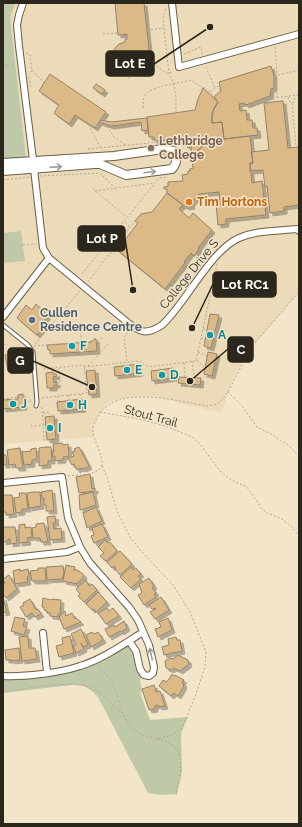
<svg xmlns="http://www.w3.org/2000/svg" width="302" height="827" font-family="Raleway,sans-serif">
  <defs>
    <filter id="shadow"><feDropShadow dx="3" dy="3" stdDeviation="0" flood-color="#0004"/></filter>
  </defs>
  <rect width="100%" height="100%" fill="#f2e5ca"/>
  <!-- built -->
  <path fill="#ecdbb9" d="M3,3h296v290l-13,14 -38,46 -17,31 -7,21 -4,8 -68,-17 -19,1 -17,3 -9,3 -9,13 -4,8 -1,6 1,7 -91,7z"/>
  <!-- green -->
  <path fill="#bfc9a8" d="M3,3h12l-5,15 16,140 -23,2z
    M21,231l4,30 -22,2v-30z
    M129,641l15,34 -4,4 2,13 -2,1 10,27 38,-3 -7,16 1,39 -5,22 -15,1 -14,-2 -50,-96c-9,-9 -12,-12 -26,-12l-69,8v-17l78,-10z"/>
  <!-- building -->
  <path fill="#dcba87" stroke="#93836c" filter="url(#shadow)" d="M115,3h29l6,55h-4v-2l-4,1 -3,7 -8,5 -8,1 -5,-3 -2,-2 2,-1 -4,-6v-6l1,-4 4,-4 6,-2v-3h2v-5l-9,1z
    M271,66l3,10v12l-3,1 -1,7 -24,9 -2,-2 -5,1 1,7 6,-1 1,10h5l1,8h4l1,7 -34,4 -2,-17 -10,1v-6l2,-9 4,-6 -4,-5 7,-6 -2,-9z
    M50,74l56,38 -11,16 -20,-13 -6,9 -15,-11 5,-8 -20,-14z
    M96,84l9,6 -3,4 -9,-6z
    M203,88l15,14 -6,11v10l10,-1 2,17 -16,2 -16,15 -1,-9 -3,1 -1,-3h-2l-1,-2h-5v-5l-24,3 -1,-4h-5l-2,-20 48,-7 3,-11z
    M283,101l5,47 11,-1v64l-1,-6 -14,2v4l-14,2 -3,-27 -2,1 -2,-17 -13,1v-8h3l-2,-11 18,-2 -5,-47z
    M147,118l1,12 -6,1 -1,-9 -30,4 -12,-4 2,-2 10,2z
    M250,136l3,27h-3l2,20 10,-2 4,34 -40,4v5l-8,1 -2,-20h4l-1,-13 -20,2 -8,10 1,2 -6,1 -19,-14v-4h-3v-2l4,-1v-4l15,-1 -1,-6 6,-1v-3h2v-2l3,-1 -1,-12 16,-15z
    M167,193l16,12 -4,4 10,9 4,-5 19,17 -14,18 1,1 -5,7 -3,-3 -7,9 1,1 -20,26 -48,-39 21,-27 -3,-2 6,-7 11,-2z
    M36,304l12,11 -7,10 2,3 -6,7 -20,-17 9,-13 6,5z
    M210,314l9,1 -8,33 -7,-2z
    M94,339h2l1,12 -47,3v-4h-2l-1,-5 45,-3z
    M208,352l9,2 -5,22 -8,-2z
    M13,354v3l4,-1v3l-3,1v5h4v3h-3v2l-7,1 -3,-16z
    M139,364l1,9 -25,3 -1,-9z
    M173,368l1,10 -22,3 -1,-10z
    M95,370l2,24 -8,1 -3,-24z
    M53,372v2h3l1,2 -4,1 1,6 3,-1v3h-3v3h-7l-1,-15z
    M179,377l22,1 -1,7 -22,-2z
    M23,394l1,13 -21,2v-9l15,-1v-4z
    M82,399l1,10 -25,2 -1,-9z
    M54,416l2,23 -9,1 -2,-23z
    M62,443l1,2 5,-1 1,12 -6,1v3l-8,1v-5l-2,1 -1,-5h2l-1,-8z
    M46,447h5l1,14h-4v4l-9,1v-18z
    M79,447l10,19 -5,3v-1l-3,1 -1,-1 -3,2 -3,-6 -2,1 -4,-7 6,-2 -2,-4 3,-1 -1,-2z
    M20,448l3,20h-7l-1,-4 -6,1 -2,-15z
    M36,448l1,11 -5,1v4l-8,1 -2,-13 9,-1v-2z
    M3,455h3l1,10h-4z
    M90,474l2,15 3,-1v3l-16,2 -3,-16z
    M52,490l2,21h-8v-6h-2v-7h-2l-1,-6z
    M34,492h6l1,14 -12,2 -2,-15z
    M93,492l3,13 -16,5 -1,-15z
    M19,493h7l2,16h-6v3l-6,1 -2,-15 6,-1z
    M3,495h9l2,19 -8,1v-3h-3z
    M96,507l6,14 -15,7 -4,-15z
    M55,516l1,7h-3l1,6 7,-1 1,11 -12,1 -3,-23z
    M44,523l4,19h-7l-1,-4h-7l-1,-10 4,-1v-3z
    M25,524v4l6,-1 1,10 -5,1 1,4 -9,1v-18z
    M102,524l6,13 -14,6 -3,-7 3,-1 -2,-7z
    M3,527h12l2,16 -7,1v-5h-2v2l-5,1z
    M105,540l3,3 2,-1 7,9 -11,10 -6,-5 4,-3 -6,-6z
    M120,551l12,13 -12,11 -5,-6 1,-1 -2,-2 -2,2 -5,-6z
    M66,565l9,2 -1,3h3l6,4 1,2 -7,8 -14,-3z
    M63,566l1,6 -2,7 -15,1 -1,-13z
    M131,567l2,3 3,-2 5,6 -3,2 3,3 -10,9 -11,-11z
    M38,568h7l1,13h-14l-2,-10 8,-1z
    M20,569v2l8,-2 1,7 -2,1 1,5 -13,2 -2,-13z
    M9,575l8,14 -11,9 -3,-4v-10l2,-1 -2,-4z
    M149,578l5,8 -2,2 4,5 -2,1 2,3 -12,8 -6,-10 4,-2 -3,-9z
    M86,580l3,6 3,-2 5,6 -13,12 -6,-6 2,-2 -4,-5z
    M98,592l9,10 -11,10 -2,-3 -2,1 -6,-6z
    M3,597l4,15 -4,1z
    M161,597l8,13 -14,9 -5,-7 6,-3 -1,-1 -3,1 -3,-4z
    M43,598l8,2 1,-1 9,1 -1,14h-2v3l-8,-1v-3h-3v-2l-3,-1v-3h-2z
    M30,599l6,11 2,-1 3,5 -6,3 -3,-4 -6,4 -6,-10 4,-2 -1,-2z
    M107,608l2,3 4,-3 6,8 -13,8 -8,-11z
    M65,611l1,5 6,-3 3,6 1,-1 5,4 -17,7 -5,-12z
    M15,617l10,2 -2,7 4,1 -3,8 -13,-4z
    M168,618l4,12 -14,7 -3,-8 6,-2 -2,-5z
    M124,621l3,7 -6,4 -1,-1 -11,6 -4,-8 9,-4 1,2z
    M81,629l7,16 -5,2 -2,-4 3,6 -8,4 -3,-7 3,-2 -5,-10z
    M92,632l2,2 4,-2 5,8 -12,7 -5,-12z
    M28,636l1,12h6l2,11 -15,2 -3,-24z
    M70,636l4,17 -15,4 -3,-11 7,-2 -1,-6z
    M176,637l1,3h3l2,11 -18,4 -2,-8 7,-2 -1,-6z
    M19,648l1,12 -8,1v-1h-6l-1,-10z
    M178,655l10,5 1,4 -9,7 -6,-3 -3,2 -5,-2 -1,-7 5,-3 3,1z
    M172,674l2,2 1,-1 9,5 -2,2 2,2 -1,1 1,1 -6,10 -4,-3 -3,3 -12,-10 4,-6 4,2z
    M154,685l2,7 4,-1 5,15 -6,1 -1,-2 -3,1v3l-6,1 -7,-21z"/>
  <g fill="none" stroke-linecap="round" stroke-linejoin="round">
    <!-- lane casing -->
    <g stroke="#6a5f47" stroke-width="5">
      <path id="lane" d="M3,325l25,20 5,7 4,50 -1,4"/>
    </g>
    <!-- street casing -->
    <g stroke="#6a5f47" stroke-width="8">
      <path id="street" d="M23,3l-4,12 -2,10 2,21 14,114 10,88 6,10 78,64c13,11 20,13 35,3 24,-22 48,-74 77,-87 18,-8 40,-7 58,-9l2,2
        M172,3l7,64 120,-33
        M3,317l46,-59
        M3,483l59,-6 6,41 12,29 10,16 39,44 9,13 11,25 5,22 -1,6 -4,3 -5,-1 -4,-6 -4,-18 -7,-10
        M3,559l64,-7 13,-5
        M43,633l4,39
        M3,676c21,1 57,-3 77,-10 21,-6 44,-22 63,-34"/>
    </g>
    <!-- secondary casing -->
    <g stroke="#6a5f47" stroke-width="10">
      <path id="secondary" d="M3,163l111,-7 49,-7 10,2c5,7 4,12 -1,18l-46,6 -26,-11h-5l-92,7"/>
    </g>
    <!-- path -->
    <path stroke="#b2a792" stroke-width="1" stroke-dasharray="2 2" stroke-linecap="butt" d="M166,9l-3,7 1,12 5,46 5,10 2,14v14
      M147,30l17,-2
      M103,34l15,-1
      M275,47l2,28
      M26,53l4,2 2,15 -3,4
      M184,54l17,-7 1,7
      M3,65l12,1
      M206,67l9,21
      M32,70l12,13
      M274,76l25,-6
      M275,76l2,21
      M29,77l2,12
      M128,79c9,-10 17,-23 30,-12 4,3 6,6 11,7l4,-3
      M288,97l1,4 3,2 2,-1 1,-6
      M274,102l-1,-4 26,-3
      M292,103l4,44
      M143,108c1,-3 -1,-10 3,-14 6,-8 34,-11 45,-14l12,8 1,-1 10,9 6,-5 -2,-5 -8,6
      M90,125l-1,1 11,21
      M97,126h1l2,-3 8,5 6,9 11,8
      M166,142l6,1
      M88,149l72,-7
      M40,176l60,-3 15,15
      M3,180l26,-3
      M93,189l34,28
      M95,191l59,-8
      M125,222l5,5
      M23,245l13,-1
      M195,253l9,8
      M82,274l77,-96 9,-1
      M88,282l47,-61
      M18,308l4,3
      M43,323l5,5
      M74,326l7,7v9
      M203,329l4,1
      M201,338l4,1
      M97,341l6,-4
      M35,344l45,-53
      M3,345l5,-1
      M34,346l58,-5
      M198,352l9,4
      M197,360l8,8
      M127,361l-3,-23 4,-6
      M192,361l2,15
      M184,363l1,14
      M23,364l-3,1 -1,-8 8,-1
      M88,366l21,-23
      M84,367l55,-6 9,6 48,-6 21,-97
      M57,383h3l-1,-15
      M228,392l14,14 15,21 14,7 17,11 11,11
      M80,394l1,5
      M68,395l1,5
      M58,396v5
      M23,397l2,-1 1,6 5,-1
      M42,398l45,-5 -3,-28 -41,4
      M3,399l15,-2
      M42,407l2,33h3
      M100,412l39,7 26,7 27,11 8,7 20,27 11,9 16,7 15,22 5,4 15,6 10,8 7,9
      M43,413l6,-1 1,3
      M31,425l1,1 14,-1
      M102,466l5,11 10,34 13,26 12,15 32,34 16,26 16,40 -1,15 -9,27 -14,34 -9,7 -18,4
      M68,476c9,-1 30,0 34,-11 2,-8 -9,-25 -9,-35 0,-4 2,-8 4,-12 17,-35 80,-17 110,-12l7,-1 6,-3 8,-10 24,-46 47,-54
      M99,666c4,7 10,11 14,17 2,4 3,10 5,15 7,23 10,35 36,40
      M3,692c19,-3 70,-12 86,-5 12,5 23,18 33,26
      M157,739c33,6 23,33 19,56"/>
    <!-- lane -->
    <use href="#lane" stroke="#fff" stroke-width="3"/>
    <!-- street -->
    <use href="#street" stroke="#fff" stroke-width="6"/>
    <!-- secondary -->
    <use href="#secondary" stroke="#fff" stroke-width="8"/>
  </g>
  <!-- one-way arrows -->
  <defs><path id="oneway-shaft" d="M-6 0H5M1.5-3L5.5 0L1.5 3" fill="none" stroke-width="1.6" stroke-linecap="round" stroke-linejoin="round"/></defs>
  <g stroke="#a09e99">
    <use href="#oneway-shaft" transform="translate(56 167) rotate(-4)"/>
    <use href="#oneway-shaft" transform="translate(150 172) rotate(-7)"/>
    <use href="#oneway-shaft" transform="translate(151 654) rotate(-103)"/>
  </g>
  <!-- markers -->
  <circle fill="#8d6e63" stroke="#f2e5ca" stroke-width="1.5" cx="151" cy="148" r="4"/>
  <circle fill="#e8710a" stroke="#f2e5ca" stroke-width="1.5" cx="189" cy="202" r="4"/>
  <circle fill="#5c6f8a" stroke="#f2e5ca" stroke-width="1.5" cx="32" cy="320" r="4"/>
  <g fill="#0f9aa8" stroke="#f2e5ca" stroke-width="1.5">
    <circle cx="210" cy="335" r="4"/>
    <circle cx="72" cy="346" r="4"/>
    <circle cx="127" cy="370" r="4"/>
    <circle cx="162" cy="375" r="4"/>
    <circle cx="13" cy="404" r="4"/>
    <circle cx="70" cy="405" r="4"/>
    <circle cx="50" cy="428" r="4"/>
  </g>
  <g text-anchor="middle" stroke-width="3" stroke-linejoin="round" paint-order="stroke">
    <!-- education labels -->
    <g font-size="12" font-weight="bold" fill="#785e54" stroke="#f2e5ca" text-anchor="start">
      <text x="159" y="145">Lethbridge<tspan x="159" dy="14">College</tspan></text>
    </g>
    <!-- food labels -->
    <g font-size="12" font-weight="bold" fill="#c56008" stroke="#f2e5ca" text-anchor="start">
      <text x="197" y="206">Tim Hortons</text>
    </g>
    <!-- street labels -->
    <g font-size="12" fill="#2c271d" stroke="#f2e5ca">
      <text transform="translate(189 274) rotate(-51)" y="4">College Drive S</text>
      <text transform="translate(151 416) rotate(15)" y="4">Stout Trail</text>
    </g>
    <!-- service labels -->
    <g font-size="12" font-weight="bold" fill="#4e5e75" stroke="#f2e5ca" text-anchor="start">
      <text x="40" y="317">Cullen<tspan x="40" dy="14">Residence Centre</tspan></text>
    </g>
    <!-- culture labels -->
    <g font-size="12" font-weight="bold" fill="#0d838f" stroke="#f2e5ca" text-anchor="start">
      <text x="218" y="339">A</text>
      <text x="80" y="350">F</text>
      <text x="135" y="374">E</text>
      <text x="170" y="379">D</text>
      <text x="21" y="408">J</text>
      <text x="78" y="409">H</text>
      <text x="58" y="432">I</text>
    </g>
  </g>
  <!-- callouts -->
  <path fill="none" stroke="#2c271d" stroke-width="1.5" d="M210 27L154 64M133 290L125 238M192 328L213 284M190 381L228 349M92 387L33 361"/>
  <g fill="#2c271d" stroke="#f2e5ca" stroke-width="1.5">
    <circle cx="210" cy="27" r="4"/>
    <circle cx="133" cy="290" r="4"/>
    <circle cx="192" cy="328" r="4"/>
    <circle cx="190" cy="381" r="4"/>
    <circle cx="92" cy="387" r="4"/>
  </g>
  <g fill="#2c271d" stroke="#2c271d" stroke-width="1.5">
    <rect x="106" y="51" width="48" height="25" rx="4"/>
    <rect x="78" y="226" width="47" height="25" rx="4"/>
    <rect x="213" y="272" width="63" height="25" rx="4"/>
    <rect x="228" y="337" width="25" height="25" rx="4"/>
    <rect x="8" y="348" width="25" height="25" rx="4"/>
  </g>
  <g font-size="13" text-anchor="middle" font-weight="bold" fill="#fff">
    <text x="130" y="68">Lot E</text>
    <text x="102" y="243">Lot P</text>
    <text x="245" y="289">Lot RC1</text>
    <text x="241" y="354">C</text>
    <text x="20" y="365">G</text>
  </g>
  <!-- border -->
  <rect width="302" height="827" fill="none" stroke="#2c271d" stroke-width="8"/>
</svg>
